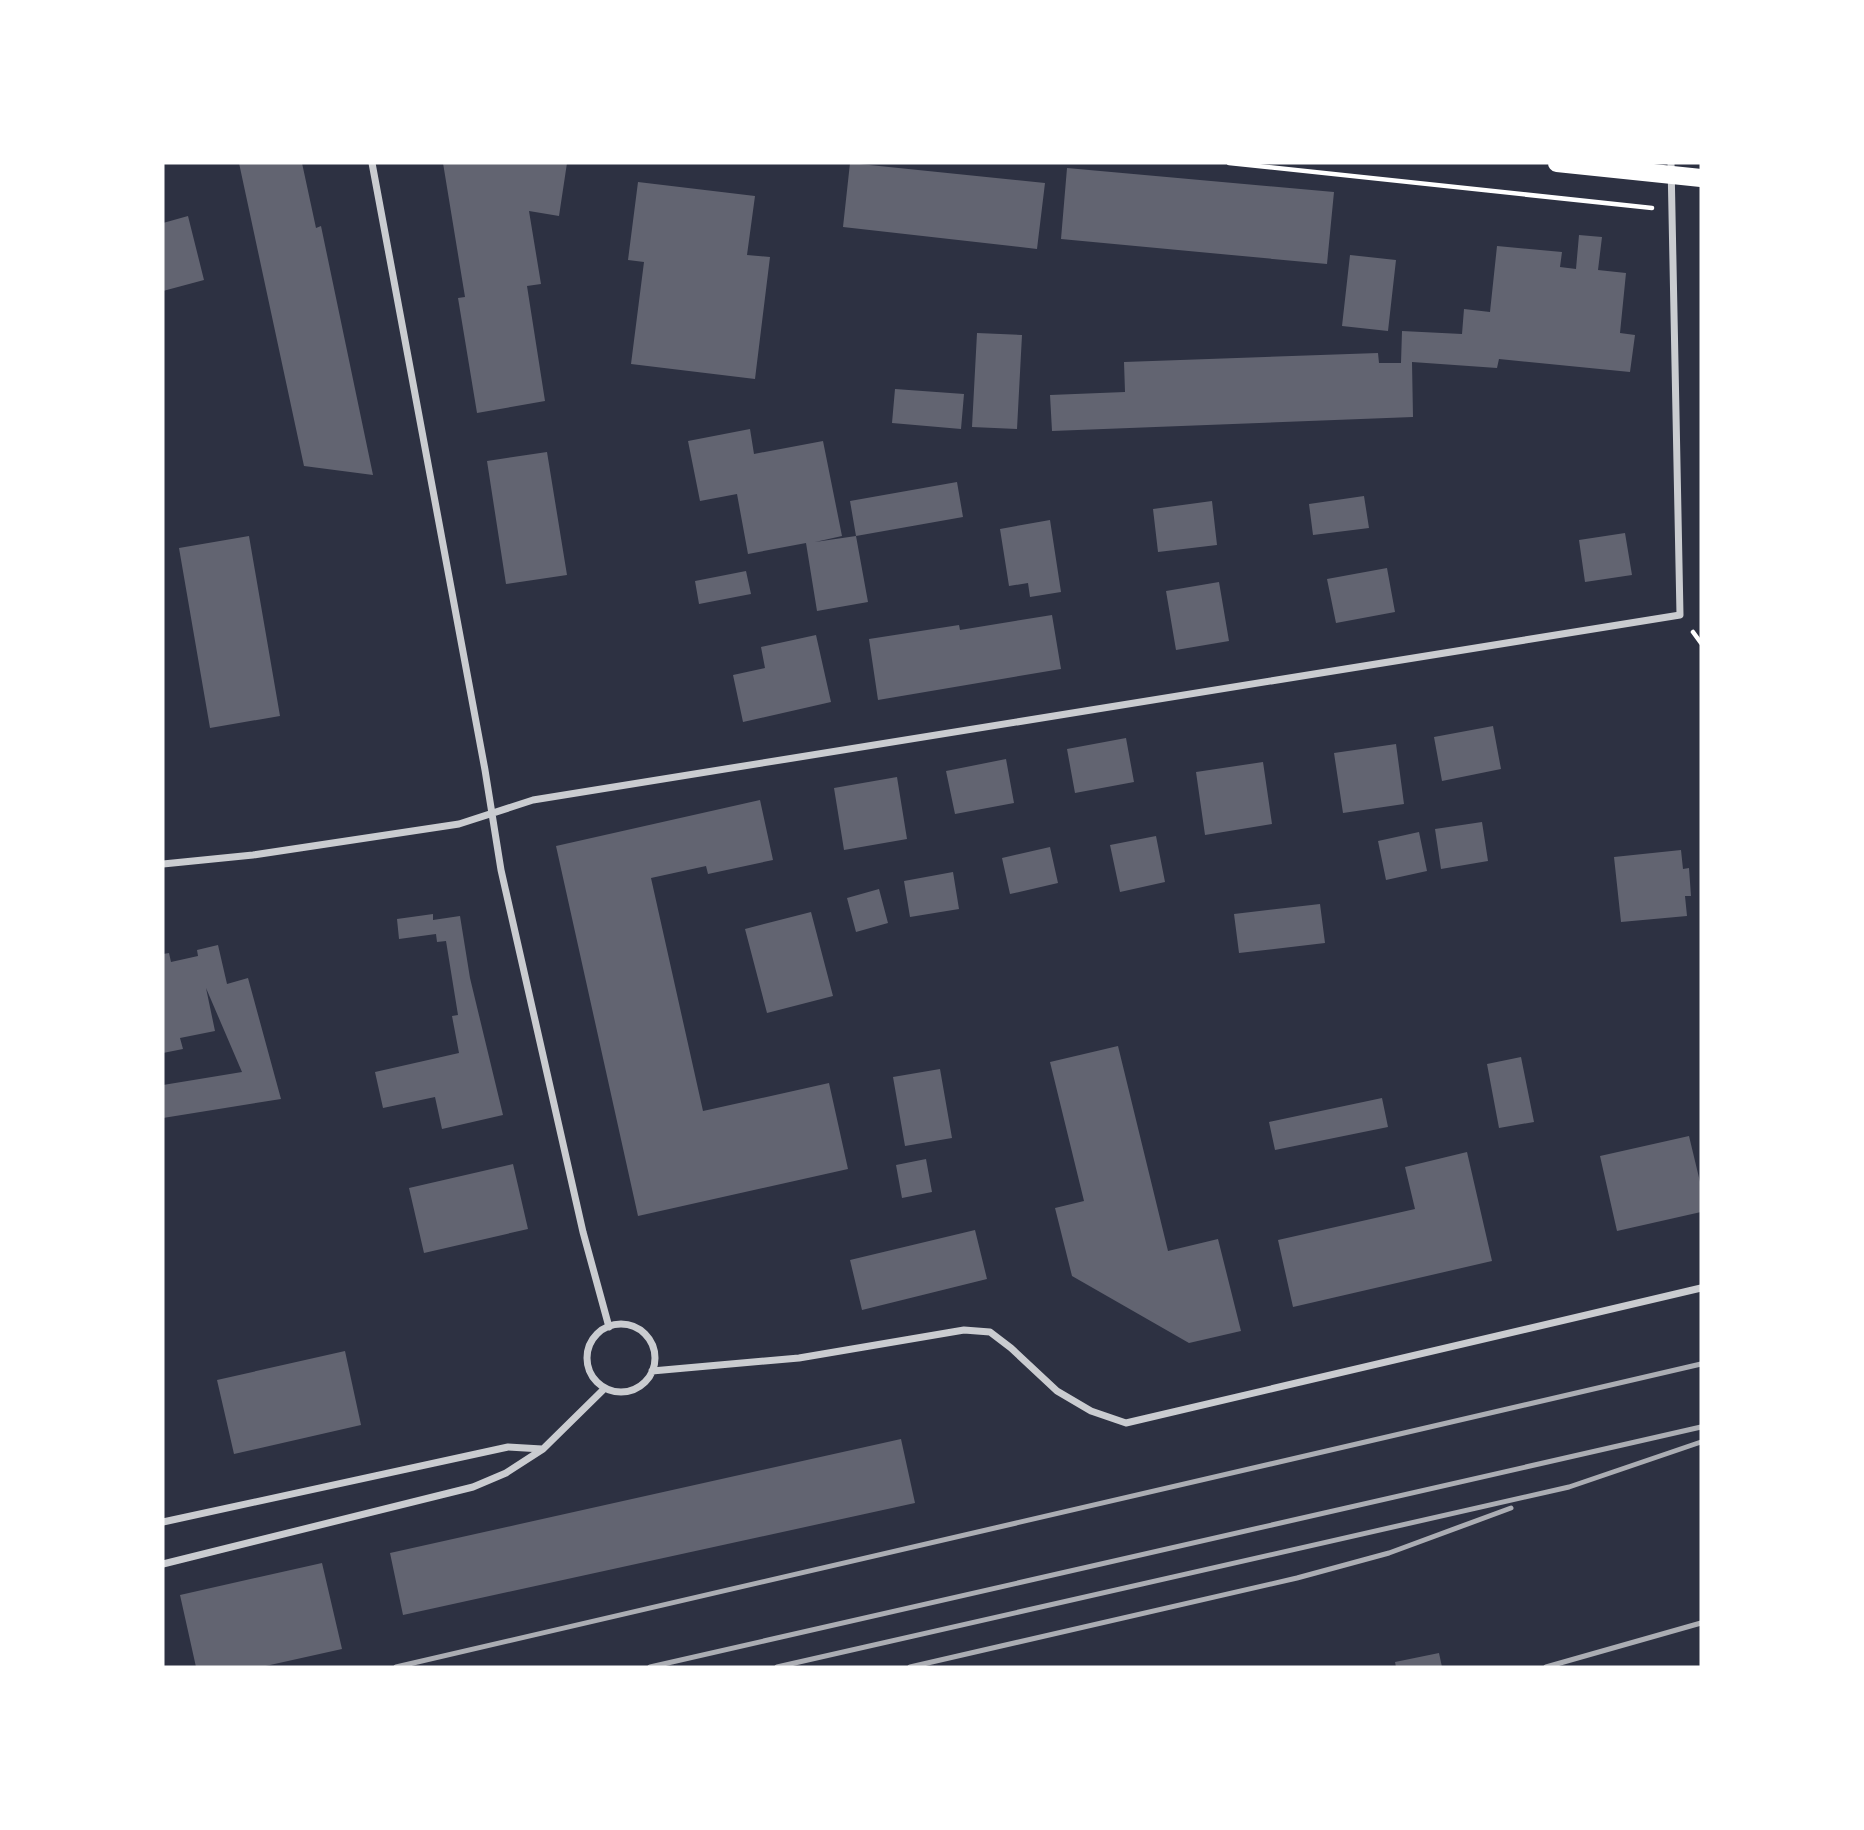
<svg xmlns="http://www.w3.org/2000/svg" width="1864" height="1830" font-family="Figtree,sans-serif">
  <rect width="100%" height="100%" fill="#2d3142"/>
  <!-- building -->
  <path fill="#626471" d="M239,163h63l14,65 5,-2 52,249 -69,-9z
    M443,163h124l-8,53 -30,-5 12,73 -14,2 18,115 -68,12 -19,-115 7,-1z
    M850,163l195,20 -8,66 -194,-22z
    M1067,168l267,24 -7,72 -266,-25z
    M638,182l117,14 -8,59 23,2 -15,122 -124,-15 13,-102 -16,-2z
    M188,216l16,64 -41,11v-68z
    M1579,235l23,2 -4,33 28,3 -6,60 15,2 -5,37 -131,-13 -2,9 -85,-6 1,55 -361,14 -2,-36 75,-3 -1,-30 254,-9 1,10h22l1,-32 60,3 2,-25 26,3 7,-66 65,6 -2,15 16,2z
    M1350,255l46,5 -8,71 -46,-5z
    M977,333l45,2 -5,94 -45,-2z
    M895,389l69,5 -3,35 -69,-6z
    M750,429l4,25 69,-13 19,95 -27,6 41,-6 12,66 -51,9 -11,-68 -58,11 -11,-60 -37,7 -12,-60z
    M547,452l20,123 -61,9 -19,-123z
    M957,482l6,35 -107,19 -6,-35z
    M1364,496l5,32 -56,7 -4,-31z
    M1212,501l5,44 -59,7 -5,-43z
    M1050,520l11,72 -31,5 -2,-14 -19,3 -9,-57z
    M1625,533l7,42 -47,7 -6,-42z
    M249,536l31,180 -70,12 -31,-180z
    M1387,568l8,44 -59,11 -9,-44z
    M746,571l5,23 -52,10 -4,-23z
    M1219,582l10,59 -53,9 -10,-59z
    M1052,615l9,54 -183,31 -9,-61 90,-14 1,5z
    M816,635l15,67 -88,20 -10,-47 32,-7 -4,-21z
    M1493,726l8,43 -59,12 -8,-44z
    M1126,738l8,44 -59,11 -8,-44z
    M1396,744l8,60 -61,9 -9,-60z
    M1006,759l8,44 -59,11 -9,-43z
    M1263,762l9,62 -67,11 -9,-63z
    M897,777l10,62 -63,11 -10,-62z
    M760,800l13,60 -65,14 -2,-8 -55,12 52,233 126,-28 19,86 -210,47 -82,-370z
    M1482,822l6,39 -47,8 -6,-40z
    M1419,832l8,39 -41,9 -8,-39z
    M1156,836l9,46 -45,10 -10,-47z
    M1050,847l8,36 -48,11 -8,-36z
    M1681,850l2,19 6,-1 2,28h-6l2,20 -66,6 -7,-65z
    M953,872l6,37 -49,8 -6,-36z
    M879,889l9,34 -32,9 -9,-34z
    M1320,904l5,39 -86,10 -5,-39z
    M811,912l22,84 -66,17 -22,-84z
    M433,914v6l27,-4 10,62 33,137 -61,14 -7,-32 -52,11 -8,-36 84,-19 -7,-37 6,-1 -12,-74 -9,1 -1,-8 -37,5 -2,-20z
    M218,945l9,39 21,-6 33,121 -118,19v-33l79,-13 -36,-84 9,43 -35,7 3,11 -20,4v-99l6,-1 2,9 27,-6 -1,-6z
    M1118,1046l50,205 50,-12 23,92 -52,12 -117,-67 -17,-68 29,-7 -34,-139z
    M1521,1057l13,65 -35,6 -12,-64z
    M940,1069l12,69 -47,8 -12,-69z
    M1382,1098l6,29 -113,23 -6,-28z
    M1689,1136l12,50v26l-84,19 -17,-75z
    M1467,1152l25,109 -199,46 -15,-67 137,-31 -10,-42z
    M926,1159l6,33 -30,6 -6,-33z
    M513,1164l15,65 -104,24 -15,-65z
    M975,1230l12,49 -125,31 -12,-50z
    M345,1351l16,74 -127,29 -17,-74z
    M901,1439l14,64 -512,112 -13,-62z
    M322,1563l20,86 -81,18h-65l-16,-72z
    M1439,1653l3,14h-46l-1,-5z"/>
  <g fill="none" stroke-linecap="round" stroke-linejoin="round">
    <!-- path -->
    <path stroke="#fff" stroke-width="4.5" d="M1229,163l423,45
      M1693,632l8,11"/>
    <!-- minor -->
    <path stroke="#caccd0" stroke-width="7" d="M372,163l113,607 16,100 82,362 26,95
      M163,864l90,-9 206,-31 74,-24 1147,-185 -9,-452
      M587 1358a34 34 0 1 1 68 0a34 34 0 1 1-68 0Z
      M652,1371l147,-13 165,-28 26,2 21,16 46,43 34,20 35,12 575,-135
      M163,1522l345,-75 34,2
      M163,1564l310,-77 33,-14 37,-24 62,-61"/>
    <!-- primary -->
    <path stroke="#fff" stroke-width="18" d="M1557,163l144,15"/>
    <!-- rail -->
    <path stroke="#abadb3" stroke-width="5" d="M396,1667l1305,-303
      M650,1667l1051,-240
      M777,1667l792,-180 132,-45
      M910,1667l387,-89 92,-25 122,-45
      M1546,1667l155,-44"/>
  </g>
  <!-- border -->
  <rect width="1864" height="1830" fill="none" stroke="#ffffff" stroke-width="329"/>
</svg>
